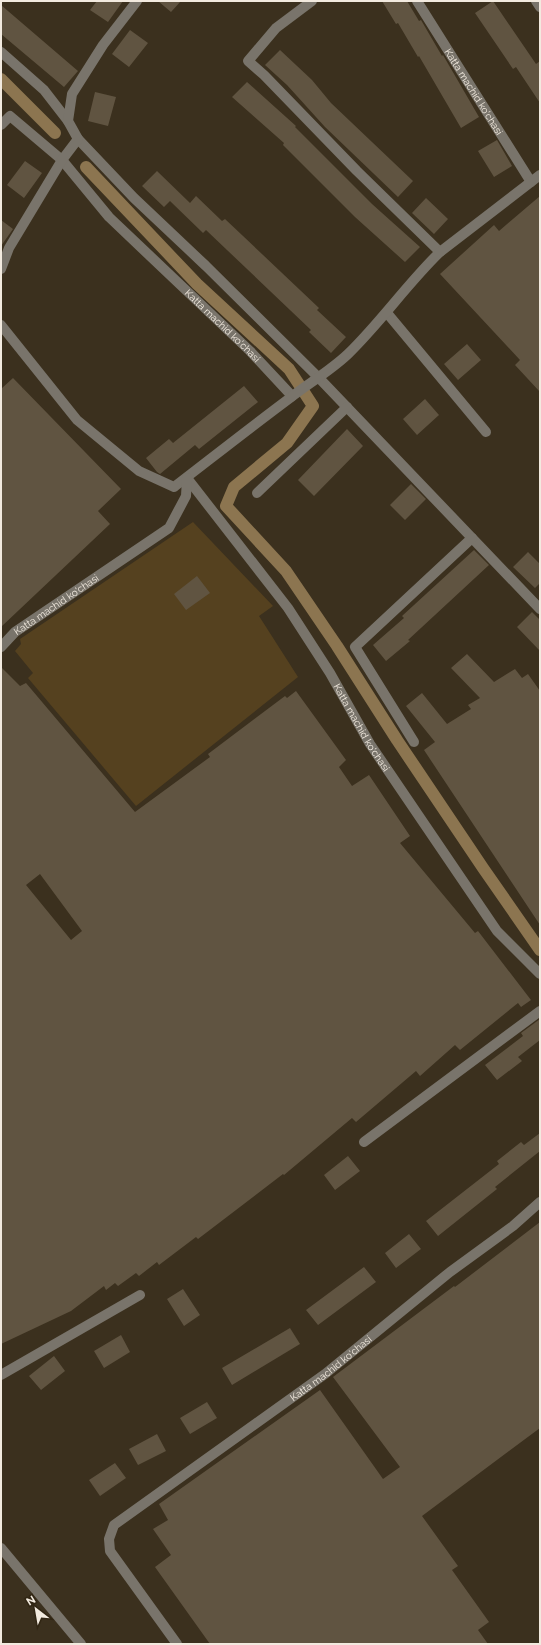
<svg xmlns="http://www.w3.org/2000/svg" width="541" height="1645" font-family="Raleway,sans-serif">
  <rect width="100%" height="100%" fill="#3b301e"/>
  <!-- green -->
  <path fill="#55411f" d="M193,522l80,84 -14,10 39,61 -162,129 -108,-128 5,-5 -18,-22 6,-7 -1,-5z"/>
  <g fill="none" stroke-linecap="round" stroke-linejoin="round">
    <!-- canal -->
    <path stroke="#8c7550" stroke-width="12" d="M1,79l54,54
      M86,167l111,117 92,85 24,37 -26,37 -53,44 -8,19 60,65 51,75 60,94 86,128 57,82"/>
  </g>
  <!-- building -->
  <path fill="#605441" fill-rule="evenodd" d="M97,1h26l-15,21 -18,-12z
    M158,1h23l-10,11z
    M382,1h25l12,20 2,-1 21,36 1,-1 36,62 -18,11 -42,-72 -1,1 -20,-34 -2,1z
    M493,1l43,63 4,-3v42l-24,-36 -3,2 -38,-56z
    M1,5l77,66 -14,16 -63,-53z
    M130,30l18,13 -19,24 -17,-13z
    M280,50l32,30 19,23 82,78 -15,16 -73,-70 -38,-42 -22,-20z
    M247,82l49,44 -1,1 77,77 48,43 -15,15 -50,-45 -72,-72 1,-2 -52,-46z
    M95,92l21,5 -8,29 -20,-5z
    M497,140l15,26 -18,11 -16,-26z
    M25,161l17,12 -18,25 -17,-13z
    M157,171l33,32 6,-7 26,25 3,-2 94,89 -2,2 29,27 -15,16 -22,-21 2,-2 -105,-100 -3,3 -33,-32 -6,6 -22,-21z
    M540,196v196l-25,-27 5,-5 -80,-86 54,-49 5,6z
    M426,198l22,21 -14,15 -22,-21z
    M1,220l12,9 -12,17z
    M467,344l14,16 -23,20 -14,-16z
    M13,378l108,111 -23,22 12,13 -109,103v-238z
    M244,386l14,16 -59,47 -4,-4 -35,29 -3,-2 -11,-14 23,-19 4,4z
    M425,399l14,16 -22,20 -14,-16z
    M347,429l16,17 -49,50 -16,-16z
    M411,484l15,15 -21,21 -15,-15z
    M474,550l15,15 -81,75 2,1 -24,20 -13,-16 31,-27 -2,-2z
    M528,552l12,12v19l-5,5 -22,-21z
    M197,576l13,17 -24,17 -12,-16z
    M532,612l8,8v31l-23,-24z
    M467,654l27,28 21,-13 7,9 6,-4 12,17v234l-116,-175 11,-8 -29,-36 16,-13 25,31 24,-15 -3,-4 12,-7 -29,-30z
    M1,667l19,19 6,-3 109,129 75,-55 -2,-3 77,-58 2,2 9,-7 50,69 -7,7 13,19 17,-11 41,61 -10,7 75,90 3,-2 53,69 -10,7 -3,-4 -58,47 -5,-5 -35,31 -4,-5 -60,51 -4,-4 -68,57 -1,-1 -85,65 -2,-2 -37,28 -2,-3 -18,14 -3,-3 -18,13 -3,-3 -9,7 -2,-4 -33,25 -70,33zM40,874l42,57 -11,9 -45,-55z
    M540,1019v21l-22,17 4,4 -25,19 -12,-15 38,-29 -2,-3z
    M540,1133v18l-45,36 2,2 -59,47 -12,-15 73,-57 -2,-3 24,-19 3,3z
    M348,1156l12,15 -25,19 -11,-15z
    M540,1222v206l-118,88 36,50 -6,4 37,52 -11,8 10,14h-278l-55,-77 16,-12 -18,-26 15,-9 -9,-16 161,-114 63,89 17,-12 -67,-90 121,-91 1,1z
    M409,1234l12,15 -25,19 -11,-15z
    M364,1267l12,15 -58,43 -12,-15z
    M183,1289l17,26 -16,11 -17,-27z
    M290,1328l10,16 -68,41 -10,-17z
    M121,1335l9,17 -26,16 -10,-17z
    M54,1356l11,15 -24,19 -12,-14z
    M207,1402l10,16 -27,16 -10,-16z
    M157,1434l9,17 -28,14 -9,-16z
    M115,1463l11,15 -26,18 -11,-16z"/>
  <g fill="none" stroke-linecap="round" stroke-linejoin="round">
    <!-- minor -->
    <g stroke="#79746b" stroke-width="10">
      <path d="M312,1l-36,27 -28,33 16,14 93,96 83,81"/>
      <path id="s1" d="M417,1l114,181"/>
      <path d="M536,1l4,6"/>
      <path d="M1,52l43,38 24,31"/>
      <path id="s2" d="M1,125l9,-9 52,44 47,57 141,134 42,45"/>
      <path d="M78,139l56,59 72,68 113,112 221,231"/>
      <path d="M1,269l8,-21 53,-88 16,-21 -10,-18 4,-27 31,-49 34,-44"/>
      <path d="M387,313l99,119"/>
      <path d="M1,325l76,95 62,51 35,16c39,-30 77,-60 116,-89 19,-15 40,-27 58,-44 33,-32 59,-70 92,-102l100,-77"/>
      <path id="s3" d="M187,478l101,130 42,65 40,71 127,187 43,43"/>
      <path d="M257,493l90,-86"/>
      <path id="s4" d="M1,647l14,-15 154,-104 17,-32 1,-18"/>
      <path d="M414,742l-59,-95 117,-109"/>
      <path d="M364,1142l176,-131"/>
      <path d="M1,1375l139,-80"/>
      <path d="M1,1548l80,96"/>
      <path id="s5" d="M177,1644l-67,-93 -1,-12 5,-14 211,-151 125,-102 63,-46 27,-24"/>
    </g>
  </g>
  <g text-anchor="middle" stroke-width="3" stroke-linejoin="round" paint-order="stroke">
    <!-- street labels -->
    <g font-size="10" fill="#f2eadf" stroke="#312614">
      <text dy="4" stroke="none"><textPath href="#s1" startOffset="107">Katta machid ko'chasi</textPath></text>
      <text dy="4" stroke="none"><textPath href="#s2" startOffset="312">Katta machid ko'chasi</textPath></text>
      <text dy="4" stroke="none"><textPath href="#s4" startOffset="70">Katta machid ko'chasi</textPath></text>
      <text dy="4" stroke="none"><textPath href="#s3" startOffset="305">Katta machid ko'chasi</textPath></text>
      <text dy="4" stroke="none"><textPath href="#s5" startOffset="409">Katta machid ko'chasi</textPath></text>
    </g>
  </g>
  <!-- border -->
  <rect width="541" height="1645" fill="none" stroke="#f2eadf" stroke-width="4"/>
  <!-- north arrow -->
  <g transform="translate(36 1609) rotate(329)" stroke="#312614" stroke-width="3" paint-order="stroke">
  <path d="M0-3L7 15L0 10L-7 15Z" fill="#f2eadf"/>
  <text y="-6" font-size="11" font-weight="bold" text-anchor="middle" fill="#f2eadf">N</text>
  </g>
</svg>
